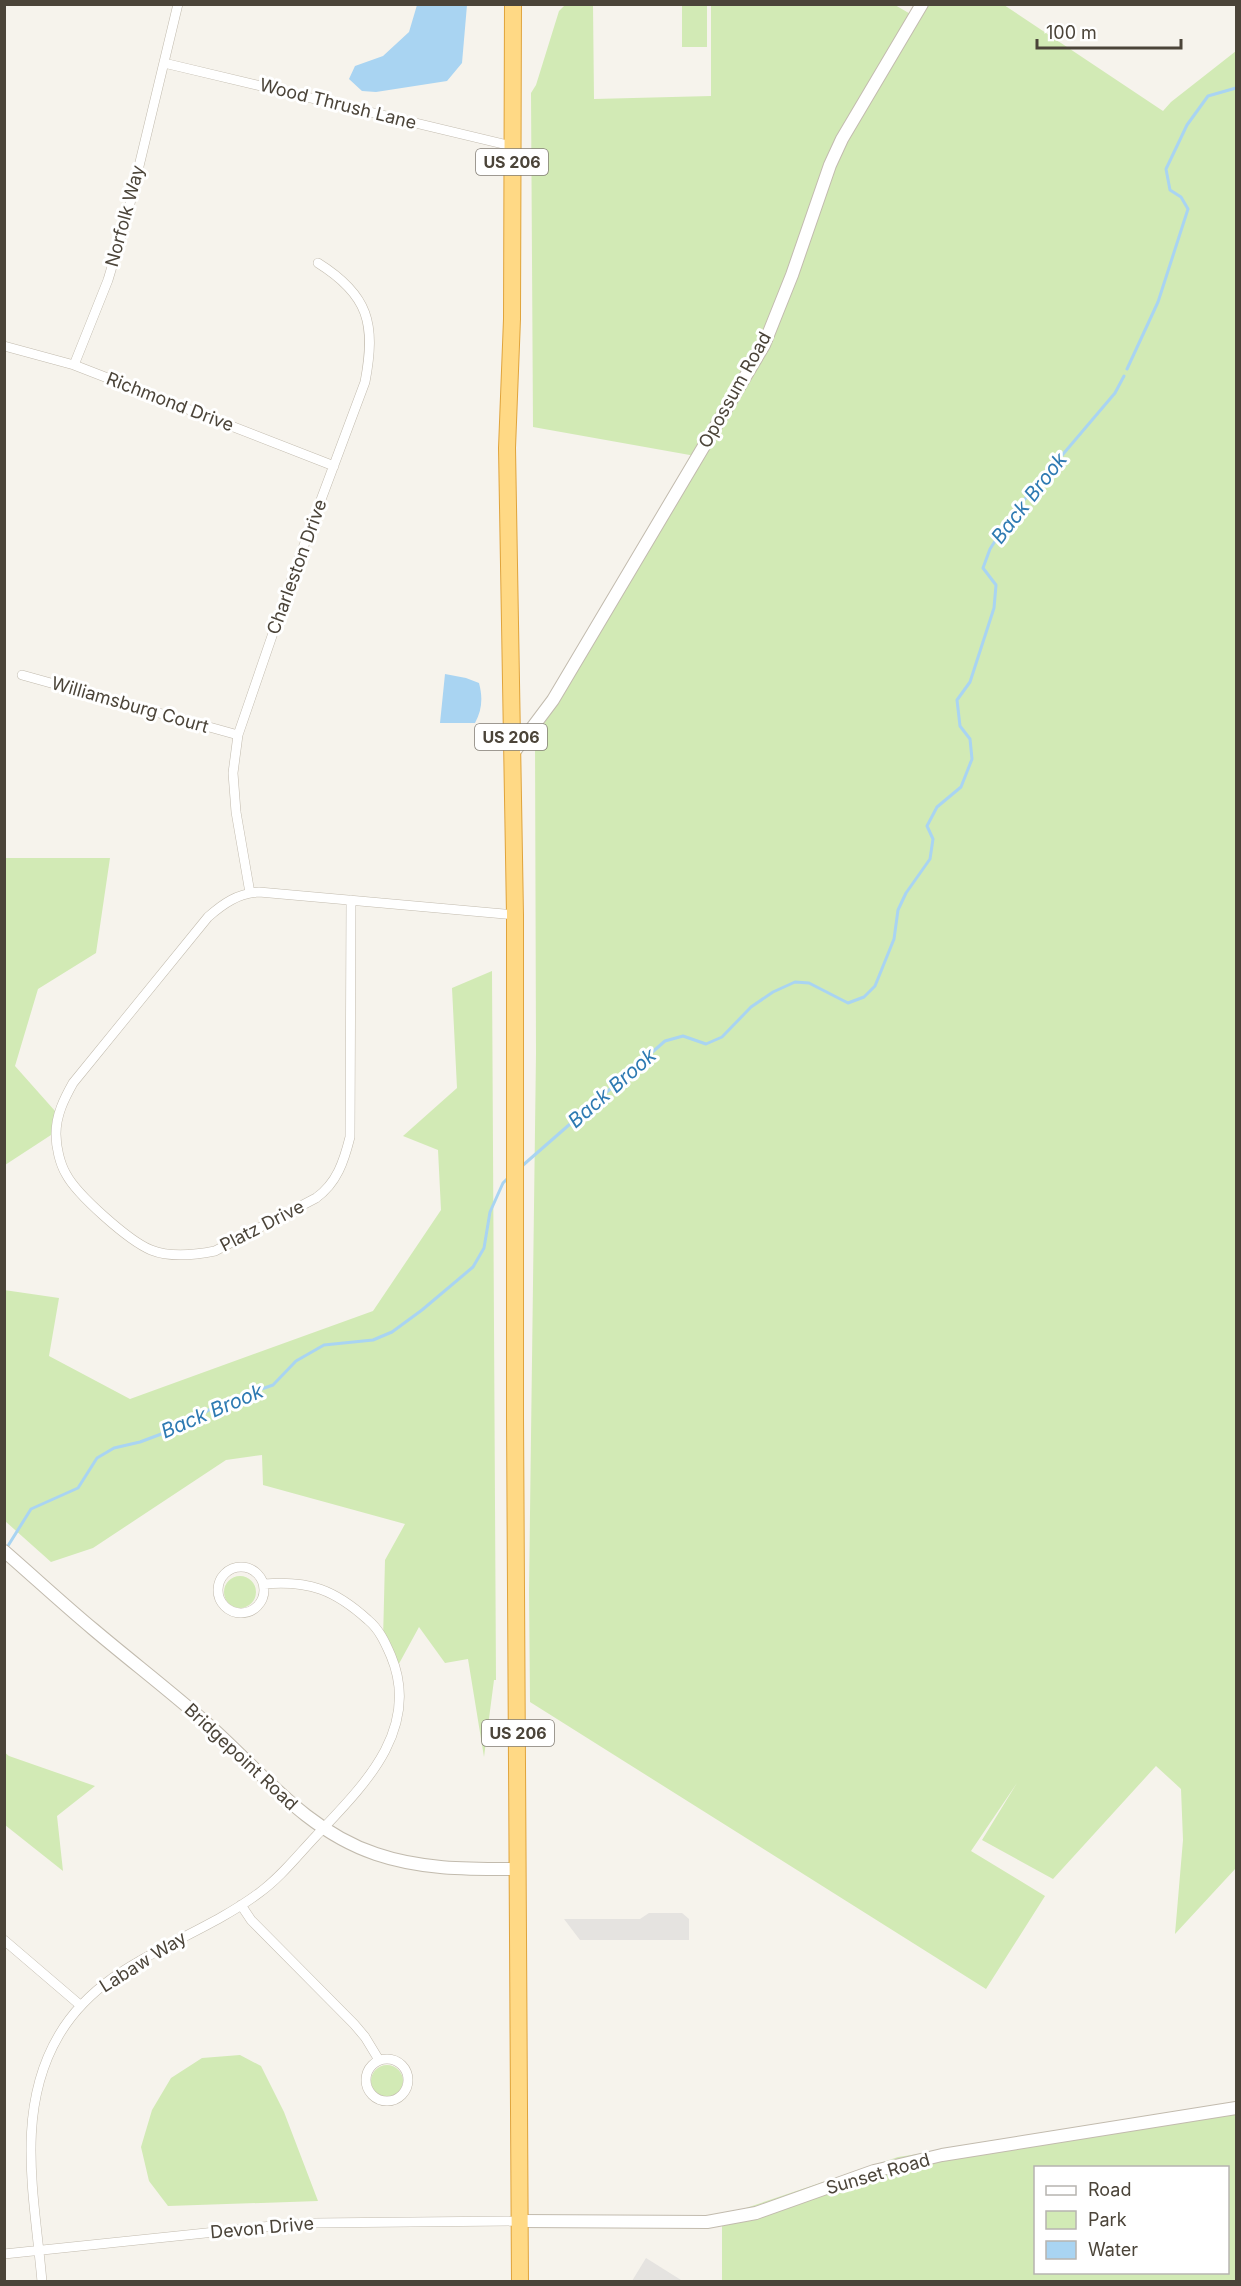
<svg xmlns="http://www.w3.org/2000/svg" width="1241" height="2286" font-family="Inter,sans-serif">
  <rect width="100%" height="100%" fill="#f6f3ec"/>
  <!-- green -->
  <path fill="#d2eab5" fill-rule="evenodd" d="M565,5h28l1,94 117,-3v-91h184l24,14 8,-14h77l159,106 8,-9 65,-51v1817l-61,66 8,-94 -2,-51 -25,-23 -103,113 -71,-39 35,-57 -46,68 74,45 -59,93 -456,-287 -1,-111 7,-538 -1,-314 166,-282 -168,-30 -2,-334 5,-8 23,-74z
    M682,5h25v42h-25z
    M5,858h105l-14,95 -58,36 -23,77 40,45 -4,24 -46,30z
    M492,971l4,709h-2l-10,77 -16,-98 -23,4 -26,-36 -24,44 -12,-31 2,-80 20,-36 -142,-39 -1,-30 -36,5 -133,88 -42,14 -46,-41 -1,-231 55,8 -10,58 81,43 243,-88 68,-101 -3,-60 -35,-14 54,-48 -5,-100z
    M224 1592a16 16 0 1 1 32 0a16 16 0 1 1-32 0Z
    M4,1752l5,4 86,30 -38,30 6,55 -58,-46z
    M240,2055l21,11 23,46 34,89 -150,5 -19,-25 -8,-34 11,-37 19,-32 31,-20z
    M371 2081a16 16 0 1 1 32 0a16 16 0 1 1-32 0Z
    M1236,2107v174h-514v-65l176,-59zM1036,2168h192v104h-192z"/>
  <!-- parking -->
  <path fill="#e5e3e0" d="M649,1913h33l7,6v21h-109l-16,-21h76z
    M646,2258l35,22 -1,1h-48z"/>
  <!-- water -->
  <path fill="#a9d4f2" d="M417,5h50l-5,58 -15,18 -71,11 -14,-1 -13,-12 6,-13 28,-10 26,-24z
    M445,674l21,4 13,5c4,15 3,27 -4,40h-35z"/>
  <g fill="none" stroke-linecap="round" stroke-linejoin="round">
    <!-- stream -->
    <path stroke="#a9d4f2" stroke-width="3" d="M1127,369l31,-67 30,-93 -7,-12 -11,-7 -4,-21 21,-44 21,-29 28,-8
      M522,1166l143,-125 18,-5 23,8 16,-7 29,-30 22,-15 22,-10 14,1 39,20 16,-6 11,-11 19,-47 4,-29 8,-17 24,-34 3,-20 -6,-13 10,-19 24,-20 11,-28 -2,-20 -10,-13 -3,-26 13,-18 24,-74 2,-23 -13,-17 7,-19 23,-36 102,-120 9,-17
      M6,1549l25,-40 47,-21 19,-30 17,-10 26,-6 48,-18 28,-19 57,-20 23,-24 28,-16 49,-5 19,-8 30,-22 51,-43 11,-19 6,-36 13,-29 5,-5"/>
    <!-- minor casing -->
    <g stroke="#c2bbae" stroke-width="10">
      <path id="minor" d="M164,63l348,83
        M4,346l70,19 260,101
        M74,365l34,-85 19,-64 51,-212
        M22,675l216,60
        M250,893l-14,-81 -3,-39 5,-38 56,-163 71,-190c11,-58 4,-87 -47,-119
        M351,900l-1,237c-6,24 -13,46 -34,61l-101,53c-20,4 -44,7 -64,-1 -22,-9 -74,-55 -85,-76 -6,-10 -10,-27 -10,-40 0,-19 8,-35 17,-51l135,-166c16,-14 29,-23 51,-25l256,23
        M218 1590a23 23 0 1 1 46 0a23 23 0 1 1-46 0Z
        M241,1905l10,15 103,104 11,13 14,23
        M4,1940l76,65
        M366 2080a21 21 0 1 1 42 0a21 21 0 1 1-42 0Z
        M4,2254l268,-28 42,-3 207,-2
        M42,2282c-7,-84 -28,-171 17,-247 44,-75 133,-92 200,-142 22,-16 38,-37 57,-57 46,-49 106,-106 75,-180 -6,-14 -12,-27 -23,-36 -33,-30 -59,-40 -104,-36"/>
    </g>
    <!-- tertiary casing -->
    <g stroke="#c2bbae" stroke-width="14">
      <path id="tertiary" d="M511,756l42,-56 211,-355 28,-70 38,-110 12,-26 80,-135
        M4,1551c30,26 59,53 89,78 39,33 81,65 119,99 52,47 95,103 164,126 47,16 94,15 143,15
        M521,2221l186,1 49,-9 118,-42 68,-16 294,-47"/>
    </g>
    <!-- trunk casing -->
    <g stroke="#e0a43c" stroke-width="18">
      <path id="trunk" d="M513,4l-1,315 -5,129 8,467v503l5,864"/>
    </g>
    <!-- minor -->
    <use href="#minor" stroke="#fff" stroke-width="9"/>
    <!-- tertiary -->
    <use href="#tertiary" stroke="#fff" stroke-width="12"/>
    <!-- trunk -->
    <use href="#trunk" stroke="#ffd985" stroke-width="16"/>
  </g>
  <g text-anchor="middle" stroke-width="6" stroke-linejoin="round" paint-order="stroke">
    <!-- shield labels -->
    <g fill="#fff" stroke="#817c74" stroke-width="1.5">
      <rect x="476" y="149" width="72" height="26" rx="4.5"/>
      <rect x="475" y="724" width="72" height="26" rx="4.5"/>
      <rect x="482" y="1720" width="72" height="26" rx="4.5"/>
    </g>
    <g font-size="16" font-weight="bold" fill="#4b4439">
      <text x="512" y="168">US 206</text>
      <text x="511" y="743">US 206</text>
      <text x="518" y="1739">US 206</text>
    </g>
    <!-- street labels -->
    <g font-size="18" fill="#4b4439" stroke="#fff">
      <text transform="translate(338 104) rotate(14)" y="6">Wood Thrush Lane</text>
      <text transform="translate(125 216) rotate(-75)" y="6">Norfolk Way</text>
      <text transform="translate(735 390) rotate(-61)" y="6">Opossum Road</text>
      <text transform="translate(170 402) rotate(21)" y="6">Richmond Drive</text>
      <text transform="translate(297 567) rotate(-70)" y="6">Charleston Drive</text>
      <text transform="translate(130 705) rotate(16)" y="6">Williamsburg Court</text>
      <text transform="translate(262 1226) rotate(-27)" y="6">Platz Drive</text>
      <text transform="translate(241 1757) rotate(43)" y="6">Bridgepoint Road</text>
      <text transform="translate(143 1962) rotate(-32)" y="6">Labaw Way</text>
      <text transform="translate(878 2174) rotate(-16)" y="6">Sunset Road</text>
      <text transform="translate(262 2228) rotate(-5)" y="6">Devon Drive</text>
    </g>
    <!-- water labels -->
    <g font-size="20" font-style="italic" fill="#2e7ab2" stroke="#fff">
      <text transform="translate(1029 498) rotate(-52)" y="7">Back Brook</text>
      <text transform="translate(612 1088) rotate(-41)" y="7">Back Brook</text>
      <text transform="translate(212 1411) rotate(-23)" y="7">Back Brook</text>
    </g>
  </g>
  <!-- border -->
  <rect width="1241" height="2286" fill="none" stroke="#4b4439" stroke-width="12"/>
  <!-- legend -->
  <rect x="1034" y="2166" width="195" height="108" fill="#ffffff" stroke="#b7b4b0" stroke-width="1.5"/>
  <rect x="1046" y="2186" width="30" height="9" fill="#ffffff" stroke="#b7b4b0" stroke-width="1.5"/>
  <text x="1088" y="2196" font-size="18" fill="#4b4439">Road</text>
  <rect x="1046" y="2211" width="30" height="18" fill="#d2eab5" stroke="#b7b4b0" stroke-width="1.5"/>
  <text x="1088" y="2226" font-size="18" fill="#4b4439">Park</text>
  <rect x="1046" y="2241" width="30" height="18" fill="#a9d4f2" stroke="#b7b4b0" stroke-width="1.5"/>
  <text x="1088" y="2256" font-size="18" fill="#4b4439">Water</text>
  <!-- scale -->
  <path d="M1037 39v9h144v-9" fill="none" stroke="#4b4439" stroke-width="3"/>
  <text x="1046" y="39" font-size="18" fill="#4b4439" stroke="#ffffff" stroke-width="4.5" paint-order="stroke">100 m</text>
</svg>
